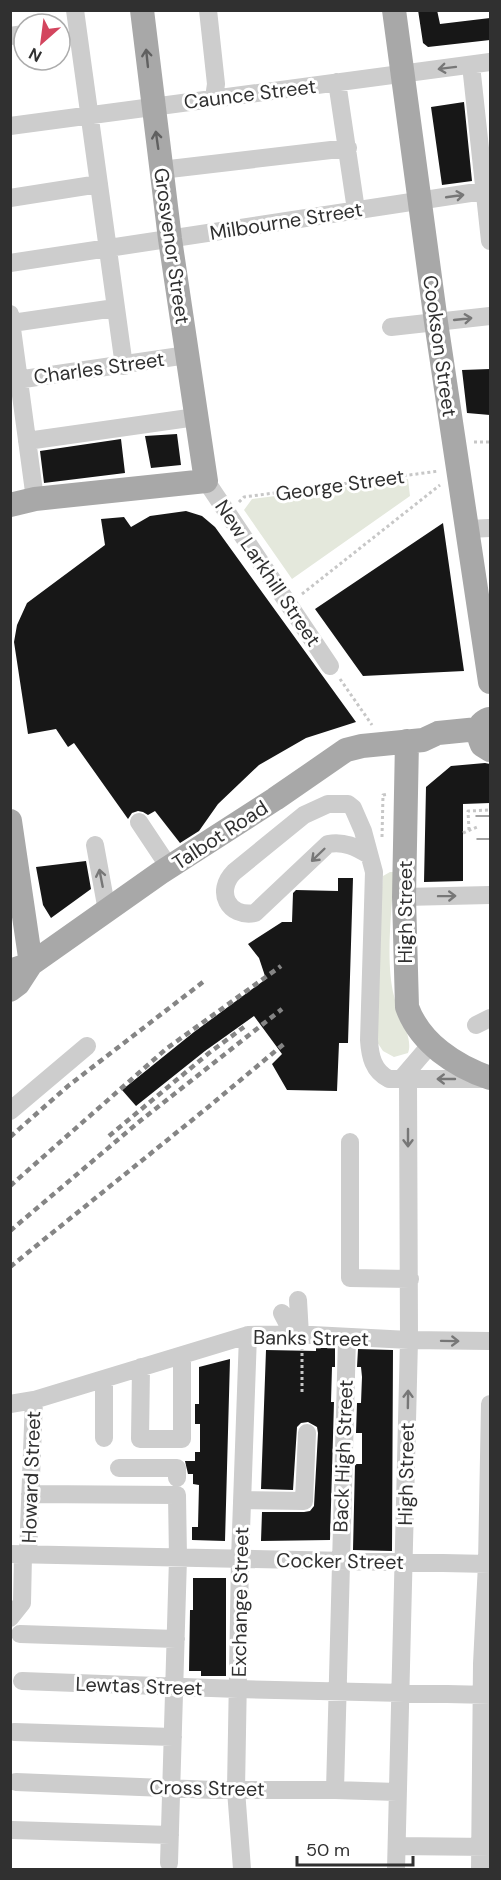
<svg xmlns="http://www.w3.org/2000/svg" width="501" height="1880" font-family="'DM Sans',sans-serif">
  <rect width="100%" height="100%" fill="#fff"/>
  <!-- green -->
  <path fill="#e4e8dc" d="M408,479l2,17 -118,83 -48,-69 8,-11z
    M390,872h4c-2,37 -9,89 0,124 3,17 20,42 14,57l-14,4 -11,-6 -8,-12 7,-151 1,-12z"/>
  <!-- building -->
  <path fill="#171717" d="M418,10h19l3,14 50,-6v22l-62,7 -5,-4z
    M464,102l8,79 -30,4 -11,-78z
    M490,369v46l-23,-2 -5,-43z
    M177,434l4,31 -30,3 -6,-32z
    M121,439l4,34 -81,10 -4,-32z
    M186,511l16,5 13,11 141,195 -50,16 -47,27 -41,39 -19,27 -19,12 -25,-32 -7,4 -5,-3 -5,-1 -6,2 -4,6 -54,-76 -6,4 -12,-18 -28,5 -14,-92 3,-17 10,-22 78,-58 -4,-26 23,-2 7,10 19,-11z
    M443,523l21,148 -101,5 -48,-67z
    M485,763l5,1v39l-27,1v77l-39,1 2,-95 25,-21z
    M86,861l5,28 -40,29 -8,-13 -7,-38z
    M338,878h15l-5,165h-9l-2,48 -50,-1 -15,-26 10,-10 -28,-38 -49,35 -69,55 -14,-16 72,-58 72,-53 -7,-21 -11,-14 34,-22h10l1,-29 3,-3 42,1z
    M316,1348h19v19h-3l-1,35h3l-4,138 -69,1 1,-29h42l6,-1 4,-5 4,-73 -1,-6 -9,-5 -7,1 -4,4 -4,63 -32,-1 5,-139 50,1z
    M358,1349l35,1 -1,201 -39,-1 2,-86h7v-31h-6l1,-30h4l1,-26 -1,-10h-4z
    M230,1359l-5,182 -33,-1v-13h6l1,-42 -6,-1v-10h-5l-3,-13h10v-9h5v-28h-5v-20h4v-37z
    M193,1578h33v98h-25v-5h-12l1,-61h3z"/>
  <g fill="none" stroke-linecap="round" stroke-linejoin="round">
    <!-- path -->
    <path stroke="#c7c7c7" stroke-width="3" stroke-dasharray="3 3" stroke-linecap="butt" d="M474,442h16
      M239,502l5,-5 195,-26
      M302,594l138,-109
      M340,679l32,46
      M469,830l-1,-19 22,-1
      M463,833l14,-6
      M382,837l1,-42 5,-1
      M302,1392v-43"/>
    <!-- minor -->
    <path stroke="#cdcdcd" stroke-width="18" d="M75,10l49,356
      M208,10l8,74 -2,14
      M10,36l14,-2
      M471,65l19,176
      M337,82l19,128
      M10,126l480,-64
      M161,170l187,-22
      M10,198l89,-14
      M10,263l480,-73
      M10,314l25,185
      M12,323l103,-15
      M391,327l99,-11
      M10,381l177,-26
      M27,441l169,-24
      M206,481l124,185
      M469,529l21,-1
      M139,822l30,45
      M95,845l12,66
      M369,855c-13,-8 -25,-14 -41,-11l-73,69c-27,5 -40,-22 -21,-41l70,-57 24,-11h20l5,4 10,23 11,41 -5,168c1,16 4,31 20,39h97
      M404,897l86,-2
      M476,1025l14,-7
      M401,1079l30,-35
      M10,1111l77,-65
      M350,1142v136l60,1
      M298,1300l2,35
      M282,1313l11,21
      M141,1367l-1,72h42v-84
      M104,1379v59
      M10,1404l24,-4 214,-65 45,-1 116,6 81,1
      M119,1468h58v10
      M30,1494l147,1 1,63 -9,305
      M242,1500l62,1 3,-68
      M10,1554l480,10
      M28,1555l6,-155
      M10,1618l12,-15 1,-48
      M20,1634l156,5
      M22,1681l216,8 252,6
      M14,1732l159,5
      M16,1782l198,8h121l62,2
      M335,1790l12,-452
      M12,1830l158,5
      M397,1846l93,1
      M242,1869l-6,-79 4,-231 8,-224
      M396,1870l13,-530 -1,-261
      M480,1870l2,-206 5,-100 3,-160"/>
    <!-- major -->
    <path stroke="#a8a8a8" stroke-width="24" d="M394,10l42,312 54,360
      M10,505l25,-6 171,-18 -36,-242 -28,-229
      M489,719c-13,5 -12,15 -7,26l8,5
      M407,741l-3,156 3,110c13,36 48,59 83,71
      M10,821l21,143
      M10,971l21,-7 129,-91 115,-74 71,-49 16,-4 61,-6 15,-7 40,-4
      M10,990l8,-6 13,-20"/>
    <!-- tram -->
    <path stroke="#858585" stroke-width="1.5" d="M476,816h14
      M477,839h13"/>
    <!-- rail -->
    <path stroke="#858585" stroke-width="4.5" stroke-dasharray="6 4.5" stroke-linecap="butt" d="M109,1136l100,-83 35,-26
      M10,1137l58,-51 135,-104
      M10,1186l156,-137 115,-83
      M10,1231l130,-110 142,-112
      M10,1267l197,-159 78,-65"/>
  </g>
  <!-- one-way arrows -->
  <defs><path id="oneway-shaft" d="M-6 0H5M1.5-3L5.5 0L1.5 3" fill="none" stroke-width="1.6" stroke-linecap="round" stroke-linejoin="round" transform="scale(1.5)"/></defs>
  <g stroke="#606060">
    <use href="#oneway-shaft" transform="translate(147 58) rotate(-96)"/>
    <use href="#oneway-shaft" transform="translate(157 140) rotate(-98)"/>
  </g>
  <g stroke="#777">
    <use href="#oneway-shaft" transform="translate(447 68) rotate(173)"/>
    <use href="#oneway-shaft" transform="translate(455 196) rotate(-8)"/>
    <use href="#oneway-shaft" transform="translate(463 319) rotate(-6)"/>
    <use href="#oneway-shaft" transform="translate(318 855) rotate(136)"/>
    <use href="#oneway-shaft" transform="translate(101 878) rotate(-101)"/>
    <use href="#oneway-shaft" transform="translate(447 896) rotate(-1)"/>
    <use href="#oneway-shaft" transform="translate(446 1079) rotate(180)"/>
    <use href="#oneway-shaft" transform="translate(408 1138) rotate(90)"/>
    <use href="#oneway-shaft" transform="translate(450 1341) rotate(1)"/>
    <use href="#oneway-shaft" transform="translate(408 1399) rotate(-89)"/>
  </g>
  <g text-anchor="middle" stroke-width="6" stroke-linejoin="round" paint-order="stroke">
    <!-- street labels -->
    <g font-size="20" fill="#303030" stroke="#fff">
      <text transform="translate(250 94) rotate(-7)" y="7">Caunce Street</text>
      <text transform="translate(286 221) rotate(-9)" y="7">Milbourne Street</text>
      <text transform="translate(172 246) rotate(82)" y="7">Grosvenor Street</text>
      <text transform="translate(440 346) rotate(82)" y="7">Cookson Street</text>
      <text transform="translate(99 368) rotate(-8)" y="7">Charles Street</text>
      <text transform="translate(340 485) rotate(-8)" y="7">George Street</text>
      <text transform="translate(268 573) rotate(56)" y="7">New Larkhill Street</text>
      <text transform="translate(220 835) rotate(-33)" y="7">Talbot Road</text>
      <text transform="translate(405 912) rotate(-90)" y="7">High Street</text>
      <text transform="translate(311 1338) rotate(1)" y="7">Banks Street</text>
      <text transform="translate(343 1456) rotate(-88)" y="7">Back High Street</text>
      <text transform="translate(406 1474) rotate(-89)" y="7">High Street</text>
      <text transform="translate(31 1477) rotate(-88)" y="7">Howard Street</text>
      <text transform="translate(340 1561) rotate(1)" y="7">Cocker Street</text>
      <text transform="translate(240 1602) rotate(-89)" y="7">Exchange Street</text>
      <text transform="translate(139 1686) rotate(2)" y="7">Lewtas Street</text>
      <text transform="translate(207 1788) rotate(1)" y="7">Cross Street</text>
    </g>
  </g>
  <!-- border -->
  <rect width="501" height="1880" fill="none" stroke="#303030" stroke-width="24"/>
  <!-- north arrow -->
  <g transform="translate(42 42) rotate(208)"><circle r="28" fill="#ffffff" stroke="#acacac" stroke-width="1.5"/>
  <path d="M0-4.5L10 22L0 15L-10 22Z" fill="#d3455e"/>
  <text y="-9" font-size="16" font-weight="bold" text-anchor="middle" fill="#303030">N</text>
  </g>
  <!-- scale -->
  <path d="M297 1856v9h116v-9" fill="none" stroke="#303030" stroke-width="3"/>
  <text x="306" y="1856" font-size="18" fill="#303030" stroke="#ffffff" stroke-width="4.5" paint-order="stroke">50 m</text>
</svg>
